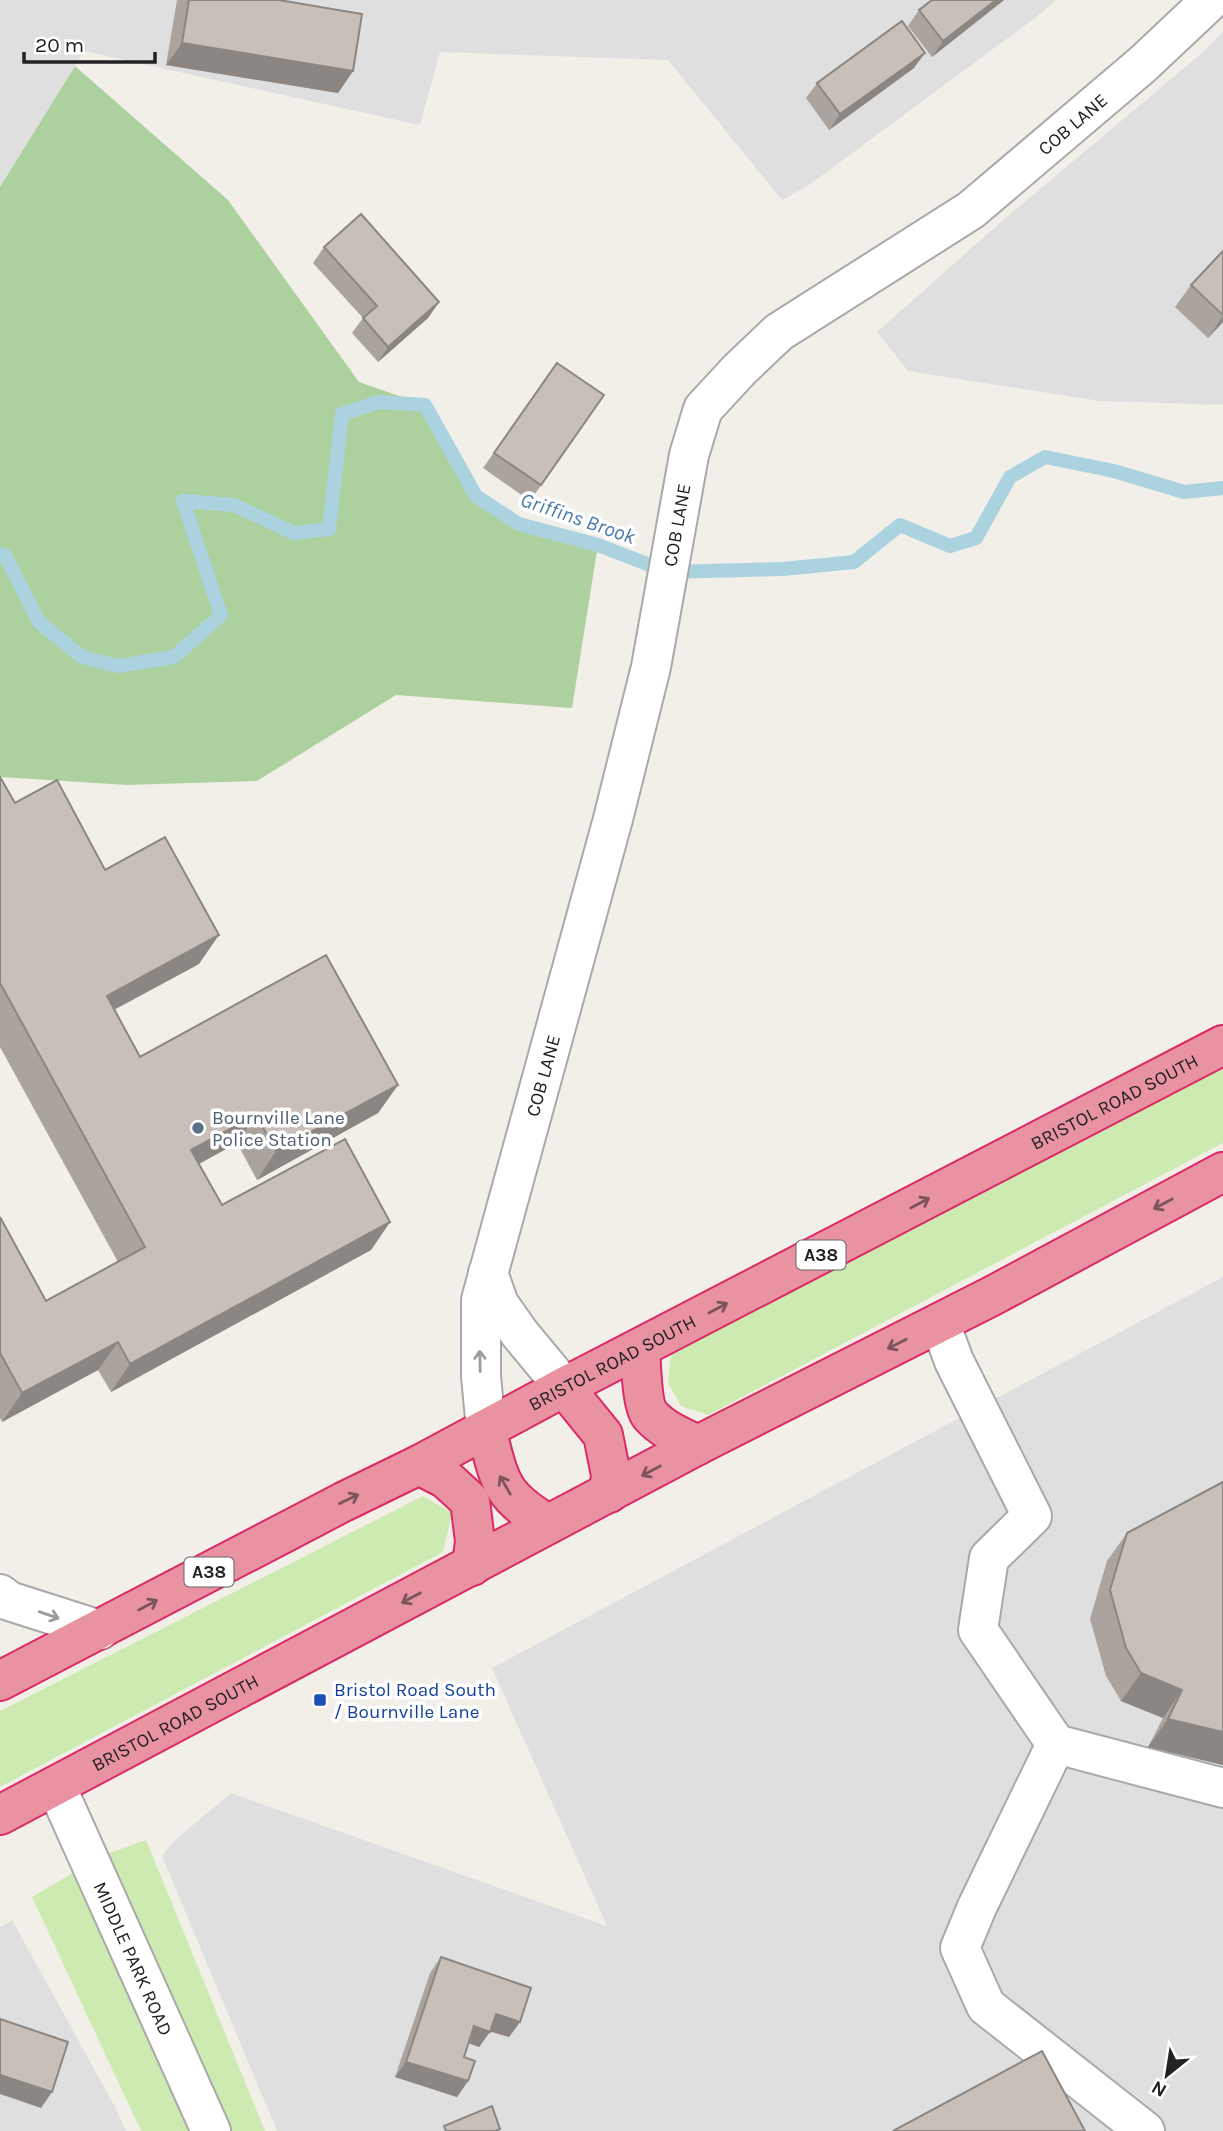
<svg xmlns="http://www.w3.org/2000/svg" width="1223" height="2131" font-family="Karla,sans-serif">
  <rect width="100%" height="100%" fill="#f2efe9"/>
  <!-- residential -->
  <path fill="#e0dfdf" d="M0,0h1056l-21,18 -226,167 -27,15 -114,-140 -228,-8 -20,73 -336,-74 -84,136z
    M1223,31v374l-123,-4 -192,-30 -31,-39 125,-111 200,-168z
    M1223,1277v854h-946l-115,-275 11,-14 58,-49 376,133 -115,-258z
    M12,1920l102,185 12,26h-126v-204z"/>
  <!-- grass -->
  <path fill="#cdebb0" d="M1223,1062v81l-515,272 -27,-9 -13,-23 3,-31z
    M423,1496l29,17 -9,39 -443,235v-76z
    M146,1840l119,291h-37l-121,-277z
    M81,1868l113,263h-53l-109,-234z"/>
  <!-- forest -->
  <path fill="#add19e" d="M75,66l153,134 131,182 66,23 51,91 43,28 79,21 -26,163 -176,-13 -139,86 -130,4 -127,-8v-590z"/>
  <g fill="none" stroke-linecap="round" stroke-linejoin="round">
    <!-- stream -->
    <path stroke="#aad3df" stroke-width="14" d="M0,554l5,1 34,67 43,35 36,9 56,-9 47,-42 -38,-114 51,4 60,28 35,-4 13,-115 37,-12 46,3 51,91 43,28 79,21 70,27 115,-3 71,-7 46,-37 50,21 26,-8 34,-61 35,-20 69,14 70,21 39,-4"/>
    <!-- minor casing -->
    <g stroke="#a9a9a9" stroke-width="42">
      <g id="minor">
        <path d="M488,1273l11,31 21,30 44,53"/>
        <path d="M940,1323l14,38 78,155 -43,42 -11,72 78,114 167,44"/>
        <path id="s1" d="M486,1429l-5,-53v-76l132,-481 38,-152 38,-212 14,-46 36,-39 40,-38 192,-122 172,-146 68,-64"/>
        <path d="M0,1594l9,7 91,29"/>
        <path d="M1056,1744l-79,163 -17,41 26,58 159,125"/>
        <path id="s2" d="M56,1786l155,345"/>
      </g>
    </g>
    <!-- highway casing -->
    <g stroke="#dc2a67" stroke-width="42">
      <g id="highway">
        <path d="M640,1349c1,15 2,56 10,66 13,15 31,22 48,30"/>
        <path d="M564,1387l39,48 8,40 -2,18"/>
        <path d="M486,1429c14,52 13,66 62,95"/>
        <path d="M419,1465l27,14 24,22 5,40 -3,25"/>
        <path id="s3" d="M0,1681l343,-179 76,-37 145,-78 659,-342"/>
        <path id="s4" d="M0,1815l698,-370 294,-149 231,-124"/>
      </g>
    </g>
    <!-- minor -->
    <use href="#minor" stroke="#fff" stroke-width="38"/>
    <!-- highway -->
    <use href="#highway" stroke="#e892a2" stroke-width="38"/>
  </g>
  <!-- wall -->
  <path fill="#aba49e" d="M177,0h102l74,71 -15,22 -172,-28z
    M1004,0l-72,57 -24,-31 11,-16z
    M914,68l-85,62 -23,-32 11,-15z
    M324,247l115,55 -11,16 -50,44 -26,-29 11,-15 -50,-55z
    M1223,251v71l-15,16 -33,-31 16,-22z
    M557,363l47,32 -74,106 -47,-33z
    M0,777l15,26 90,67 94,94 -85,46 26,47 258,28 -20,28 -121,67 -20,-37 -38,21 23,41 168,17 -19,28 -260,142 -13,-22 -96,52 -2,-4v-201l46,84 72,-39 -118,-215z
    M1223,1482v283l-75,-18 15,-29 -42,-17 -15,-25 -16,-57 17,-58 20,-28z
    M441,1957l79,65 -11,15 -19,-6 -11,16 -10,-4 -5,14 4,24 -11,16 -62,-20 35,-104z"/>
  <!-- shaded-wall -->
  <path fill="#8b8681" d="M996,0h8l-72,57 11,-16z
    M182,43l171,28 -15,22 -172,-28z
    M925,53l-11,15 -85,62 11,-16z
    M439,302l-11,16 -50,44 10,-15z
    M1223,316v6l-15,16z
    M219,935l-20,29 -112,60 20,-28z
    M398,1085l-20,28 -121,67 19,-29z
    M256,1115l-19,28 -66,36 20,-29z
    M390,1222l-19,28 -260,142 19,-28z
    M118,1342l-20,28 -96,52 20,-29z
    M1141,1673l41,17 -19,28 -42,-17z
    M1168,1719l55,13v33l-75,-18z
    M496,2014l24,8 -11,15 -24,-7z
    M474,2026l16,6 -11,15 -16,-6z
    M406,2062l62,19 -11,16 -62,-20z
    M0,2075l52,17 -11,16 -41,-14z"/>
  <!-- building -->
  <path fill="#c7bfb8" stroke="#8b8681" stroke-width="2" d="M189,0h90l83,14 -9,57 -171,-28z
    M932,0h64l-53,41 -24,-31z
    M902,21l23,32 -85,61 -23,-31z
    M361,214l78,88 -51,45 -25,-29 14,-12 -53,-59z
    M1223,251v64l-32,-30z
    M557,363l47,32 -63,90 -47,-32z
    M0,777l15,26 42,-23 48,90 60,-33 54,98 -112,61 33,61 186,-102 72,130 -122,66 -20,-36 -65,35 31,55 123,-66 45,83 -260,142 -12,-22 -96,51 -22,-40v-136l46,84 99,-54 -145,-264z
    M1223,1482v250l-55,-13 14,-29 -41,-17 -15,-25 -16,-58 17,-57z
    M441,1957l90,31 -11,34 -24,-8 -6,18 -16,-6 -10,31 11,4 -7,20 -62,-19z
    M0,2019l68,23 -16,50 -52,-17z
    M1042,2051l43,80h-192z
    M492,2106l8,23 -5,2h-49l-2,-5z"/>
  <!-- one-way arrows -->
  <defs><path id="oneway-shaft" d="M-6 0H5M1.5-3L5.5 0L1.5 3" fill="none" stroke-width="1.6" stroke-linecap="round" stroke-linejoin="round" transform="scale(1.75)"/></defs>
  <g stroke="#7b545c">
    <use href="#oneway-shaft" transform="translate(920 1203) rotate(-28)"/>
    <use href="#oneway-shaft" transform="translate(1163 1204) rotate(152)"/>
    <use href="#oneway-shaft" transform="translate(718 1308) rotate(-28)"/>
    <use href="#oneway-shaft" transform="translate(897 1344) rotate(153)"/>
    <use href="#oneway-shaft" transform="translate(651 1471) rotate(152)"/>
    <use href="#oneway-shaft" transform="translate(505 1485) rotate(-120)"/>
    <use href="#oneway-shaft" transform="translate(349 1499) rotate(-26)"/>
    <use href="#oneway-shaft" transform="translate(411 1598) rotate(152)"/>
    <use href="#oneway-shaft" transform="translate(148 1605) rotate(-28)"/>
  </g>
  <g stroke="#9c9c9c">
    <use href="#oneway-shaft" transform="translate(480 1361) rotate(-91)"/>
    <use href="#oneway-shaft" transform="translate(49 1615) rotate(19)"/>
  </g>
  <!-- markers -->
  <circle fill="#5c6f8a" stroke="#fff" stroke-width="2.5" cx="198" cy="1128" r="7"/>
  <rect fill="#1a4fb4" stroke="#fff" stroke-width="2.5" x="313" y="1693" width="14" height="14" rx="3.5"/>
  <g text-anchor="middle" stroke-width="7" stroke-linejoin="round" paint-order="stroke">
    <!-- shield labels -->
    <g fill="#fff" stroke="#646464" stroke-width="2">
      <rect x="796.5" y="1240.5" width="49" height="29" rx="5"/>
      <rect x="184.5" y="1557.5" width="49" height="29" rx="5"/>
    </g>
    <g font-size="18" font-weight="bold" fill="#222">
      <text x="821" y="1261">A38</text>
      <text x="209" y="1578">A38</text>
    </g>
    <!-- street labels -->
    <g font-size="19" fill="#222" stroke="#fff">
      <text dy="7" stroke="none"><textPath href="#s1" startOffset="1517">COB LANE</textPath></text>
      <text dy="7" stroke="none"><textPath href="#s1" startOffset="929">COB LANE</textPath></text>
      <text dy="7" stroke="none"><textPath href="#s1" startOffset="362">COB LANE</textPath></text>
      <text dy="7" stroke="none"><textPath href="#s3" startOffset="1256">BRISTOL ROAD SOUTH</textPath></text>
      <text dy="7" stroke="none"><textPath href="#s3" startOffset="690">BRISTOL ROAD SOUTH</textPath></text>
      <text dy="7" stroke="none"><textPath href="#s4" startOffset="198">BRISTOL ROAD SOUTH</textPath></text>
      <text dy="7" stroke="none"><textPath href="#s2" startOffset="189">MIDDLE PARK ROAD</textPath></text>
    </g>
    <!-- service labels -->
    <g font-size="19" fill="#4e5e75" stroke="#fff" text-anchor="start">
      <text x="212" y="1124">Bournville Lane<tspan x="212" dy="22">Police Station</tspan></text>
    </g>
    <!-- transit labels -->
    <g font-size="19" fill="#164399" stroke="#fff" text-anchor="start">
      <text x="334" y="1696">Bristol Road South<tspan x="334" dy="22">/ Bournville Lane</tspan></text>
    </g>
    <!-- water labels -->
    <g font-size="21" font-style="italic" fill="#4a7aab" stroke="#fff">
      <text transform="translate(578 518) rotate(19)" y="7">Griffins Brook</text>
    </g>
  </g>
  <!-- north arrow -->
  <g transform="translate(1167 2075) rotate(210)" stroke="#ffffff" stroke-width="5" paint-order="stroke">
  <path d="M0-5L12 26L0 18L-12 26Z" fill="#222222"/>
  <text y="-10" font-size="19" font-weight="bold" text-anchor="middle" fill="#222222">N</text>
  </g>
  <!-- scale -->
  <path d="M24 52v10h131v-10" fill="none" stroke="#222222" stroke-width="3.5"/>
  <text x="35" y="52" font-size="21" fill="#222222" stroke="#ffffff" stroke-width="5" paint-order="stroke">20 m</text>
</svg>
